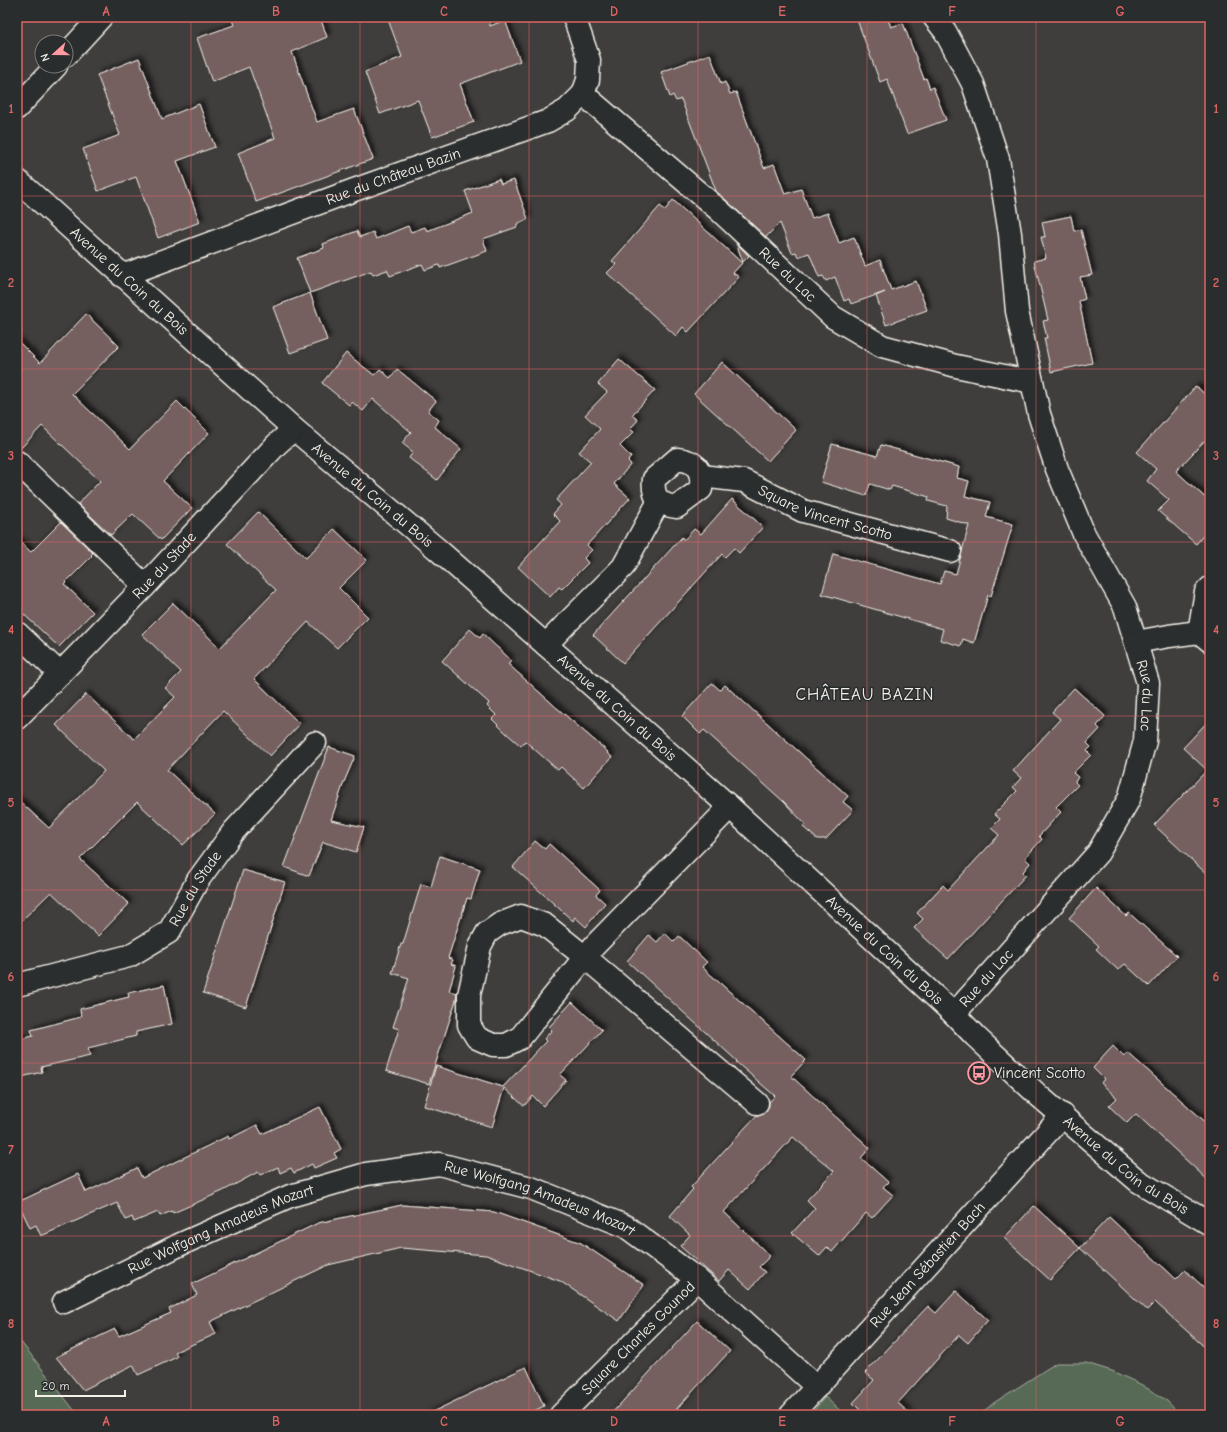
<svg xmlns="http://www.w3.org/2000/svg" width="1227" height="1432" font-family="'Comic Neue',sans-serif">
  <defs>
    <filter id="shadow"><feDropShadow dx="3.5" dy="-3.5" stdDeviation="2" flood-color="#0009"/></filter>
  </defs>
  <rect width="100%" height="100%" fill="#403d3d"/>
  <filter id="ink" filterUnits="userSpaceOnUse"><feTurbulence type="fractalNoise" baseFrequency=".025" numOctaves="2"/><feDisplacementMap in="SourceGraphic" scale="8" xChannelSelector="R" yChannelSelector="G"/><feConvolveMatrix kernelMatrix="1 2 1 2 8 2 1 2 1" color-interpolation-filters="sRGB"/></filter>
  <g filter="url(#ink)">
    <!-- green -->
    <path fill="#566a54" stroke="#a5ae9e" d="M17,1337l61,78h-61z
      M1056,1363h30l26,8 30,14 25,16 13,14h-201l16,-13z
      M825,1397l20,18h-35z"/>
    <!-- building -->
    <path fill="#74615f" stroke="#f4f1e8" filter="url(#shadow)" d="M231,17h89l7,20 -35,15 13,37 12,33 37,-13 19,50 -117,43 -18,-49 37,-15 -26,-71 -37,15 -15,-44 37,-13z
      M387,17h102l1,9 15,-6 15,41 -60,23 14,38 -42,15 -14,-37 -38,14 -15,-42 37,-15z
      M856,17h31l4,10 12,-4 21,56 2,-1 4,11 3,-2 13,33 -39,14 -20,-55 -7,3z
      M710,54l11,30 4,-2 5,12 6,-2 28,76 10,-4 11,30 16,-5 11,29 16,-5 11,30 15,-6 11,29 15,-6 11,30 25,-9 11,29 -41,15 -10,-29 9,-4 -34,12 -2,-5 -5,2 -9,-24 -9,4 -3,-5 -4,1 -10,-24 -11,4 -2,-5 -4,1 -12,-30 -14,14 -50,-46 -35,-92 -5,2 -3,-6 -3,2 -9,-25z
      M139,58l23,61 37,-15 16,43 -38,14 23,61 -42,16 -22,-61 -38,14 -15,-42 37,-14 -23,-60z
      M499,179l2,5 13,-4 14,39 -11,5v3l-34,12 4,12 -47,17 -1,-3 -14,5 -3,-6 -32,12 -3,-6 -14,5 -2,-4 -61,22 -13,-35 27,-10 -1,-4 34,-13 3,6 13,-5 3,7 32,-13 3,6 14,-5 2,4 46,-18 -8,-22z
      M673,200l69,63 -9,10 6,4 -51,55 -5,-5 -7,9 -69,-63 9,-9 -4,-3 48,-55 5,4z
      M1071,216l3,15 7,-1 11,45 -12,2 5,22 -6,2 13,62 -41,9 -7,-34h3l-4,-17 5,-1 -14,-59 12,-3 -5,-21h4l-3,-15z
      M736,243l13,13 -6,6z
      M310,293l17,47 -37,13 -17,-46z
      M86,314l33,32 -47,48 58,55 47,-48 32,32 -46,48 29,27 -31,32 -28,-26 -22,21 -33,-31 22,-23 -58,-55 -23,24h-2v-110l23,23z
      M346,353l28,22 6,-6 10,9 7,-9 39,32 -8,10 11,9 -4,7 26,22 -24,31 -28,-22 4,-6 -11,-9 9,-11 -38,-33 -10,12 -11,-9 -3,3 -27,-22z
      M619,359l36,31 -23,25 6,5 -8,9 4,3 -14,14 11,11 -3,4 3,3 -17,20 16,14 -43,47 5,5 -8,8 4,5 -26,26 -3,-2 -9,10 -32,-30 42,-46 -7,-7 8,-9 -5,-5 35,-38 -12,-10 21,-23 -15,-14 22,-23 -9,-8z
      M722,362l74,68 -28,31 -74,-67z
      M1196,386l14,13v36l-34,36 34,31v26l-14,16 -38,-33 11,-11 -22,-19 9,-12 -19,-17z
      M832,444l45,12 4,-11 78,22 -2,11 12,3 -4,15 25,6 -4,15 27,7 -22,72 -3,-1 -14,48 -11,-4 -2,7 -21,-6 3,-11 -121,-35 11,-40 107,30 4,-13 12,3 13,-49 -23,-7 1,-12 -19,-5 1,-4 -37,-11 -2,4 -20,-6 -4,12 -45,-14z
      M732,499l31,28 -24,26 -5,-5 -9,9 -3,-3 -99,109 -30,-28 89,-98 2,3 10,-11 7,5z
      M258,512l48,46 28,-29 33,31 -28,28 29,29 -31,31 -29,-26 -54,57 46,45 -30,32 -47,-45 -56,59 48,44 -32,31 -46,-43 -57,57 49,45 -31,32 -47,-44 -34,33v-126l32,29 55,-57 -48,-46 30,-31 48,45 41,-42 -10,-9 16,-16 -39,-38 31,-31 47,45 56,-58 -49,-46z
      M61,522l32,31 -2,2 1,1 -28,28 29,28 -34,35 -42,-39v-69l14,13z
      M470,629l10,9 3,-4 28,26 -3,4 49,44 51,44 -1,1 5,4 -28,31 -23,-21 -3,3 -33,-29 -4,5 -16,-14 -13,-13 4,-4 -9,-9 2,-3 -47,-42z
      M712,683l8,7 5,-5 123,111 -5,6 10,8 -27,29h-9l-14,-12 2,-3 -21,-22 -80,-72 -4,4 -18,-18z
      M1074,688l31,28 -8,10 3,3 -13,14 4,4 -4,4 4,4 -18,18 5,4 -3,5 3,3 -22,22 5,5 -22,24 3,3 -17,19 5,5 -7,9 3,3 -78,84 -34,-31 9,-9 -6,-6 26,-28 5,5 51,-55 -8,-7 9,-9 -6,-5 23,-23 -4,-4 8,-9 -8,-7 47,-52 -8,-7z
      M1210,719v158l-56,-52 53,-55 -24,-22z
      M329,747l26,9 -11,26 -13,38 33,7 -8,25 -33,-10 -14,34 -25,-9z
      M535,841l10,8 4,-5 51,46 -4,5 9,8 -19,24 -11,-10 -2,4 -60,-54z
      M440,856l40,13 -9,30 -4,-1 -19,60 5,2 -2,4 5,2 -7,25 8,2 -1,7 -27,84 -43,-13 13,-42 -6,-2 16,-49 -17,-5 9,-29h2l18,-60 10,3z
      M243,870l42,12 -39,125 -43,-14z
      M1096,888l30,28 3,-3 48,43 -28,30 -24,-22 -7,6 -22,-21 3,-3 -30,-28z
      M665,933l9,9 5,-6 28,26 -5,5 104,93 -15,16 79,72 -9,10 27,24 -5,5 10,8 -21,23 -6,-5 -34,39 -5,-5 -8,9 -27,-23 23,-25 -8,-8 27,-29 -41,-34 -69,75 46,44 -11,11 6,5 -15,17 -21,-19 -10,11 -19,-17 -20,-18 10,-11 -20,-19 23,-27 -2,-2 39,-43 27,-29h5l4,-4 3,-5v-4l6,-6 -39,-34 1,-1 -110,-100 22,-26 8,7z
      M164,985l8,39 -36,8v4l-48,12 2,8 -49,11 1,5 -25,6v-38l16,-4 -2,-6 50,-13 -1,-8 49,-12 -1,-4z
      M572,1002l30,28 -42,45 6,5 -23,26 -10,-10 -9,10 -20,-18 -12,39 -68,-21 12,-40 67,21 43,-46 -2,-2 8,-9 -3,-3z
      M1113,1046l11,11 4,-4 82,73v56l-74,-68 -9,9 -18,-17 8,-8 -16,-15 3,-4 -11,-11z
      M320,1107l21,42 -7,4 3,5 -23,10 -2,-4 -18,9 -3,-5 -11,5 -2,-6 -18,8 -2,-3 -35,19 -50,22 -1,-2 -12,5 -2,-4 -24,10 -2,-5 -6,3 -9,-17 -76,33 -5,-11 -6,3 -12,-26 60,-28 8,18 51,-24 5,10 86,-42 1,3 28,-14 5,9z
      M402,1205l92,7 87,31 63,42 -25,36 -59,-40 -74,-26 -85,-7 -73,17 -118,57 6,12 -41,18 2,5 -39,18 -5,-10 -50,25 -27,-33 59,-28 4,7 52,-23 -2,-4 28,-14 -5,-11 126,-61z
      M1034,1206l46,42 -30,32 -46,-42z
      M1109,1217l67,62 9,-9 25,23v59l-55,-50 -8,8 -67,-62z
      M956,1291l32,29 -20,23 -9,-8 -61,68 13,12h-46l-12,-12 21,-23 -9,-7 63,-67 8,7z
      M697,1321l33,30 -59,64h-61z
      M526,1367l18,39 -18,9h-100z"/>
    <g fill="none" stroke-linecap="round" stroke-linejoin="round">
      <!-- minor casing -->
      <g stroke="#f4f1e8" stroke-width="25">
        <g id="minor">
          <path id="s1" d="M934,17l11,14 28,53 25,75 12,75 7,77 22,103 18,55 27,65 41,73 23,76 -3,58 -16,58 -31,54 -144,161"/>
          <path d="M66,55l35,-38"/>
          <path id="s2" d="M583,94l137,117 113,106 49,29 74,20 76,16"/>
          <path d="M17,108l39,-42"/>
          <path id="s3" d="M17,180l277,249 143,120 293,258 224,207 21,22 64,60 99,85 72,43"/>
          <path id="s4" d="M122,276l232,-86 194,-69 19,-11 16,-16 5,-14 1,-20 -15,-43"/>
          <path d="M677,459c19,2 26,10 24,30l-24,18c-18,-2 -25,-10 -23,-28z"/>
          <path d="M17,462l128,124"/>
          <path id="s5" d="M701,476l43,5 59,30 147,40"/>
          <path d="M1199,632l7,-40 4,-4"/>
          <path d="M17,633l43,41"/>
          <path d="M1136,642l33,-6 30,-4 11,9"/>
          <path d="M546,645l17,-18 60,-60 36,-66"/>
          <path id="s6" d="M17,718l128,-132 132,-142 17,-15"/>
          <path d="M730,807l-135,138 -10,12 -65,81 -14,7h-13l-16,-7 -8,-13v-30l11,-49 7,-13 13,-9 21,-8 24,9 40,32 172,146"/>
          <path id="s7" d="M17,985l112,-29 40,-24 29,-52 35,-48 82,-89"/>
          <path id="s8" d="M64,1302l117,-58 109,-48 76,-22 73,-10 92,24 94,38 72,53 120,108"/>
          <path id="s9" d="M561,1415l136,-136"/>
          <path id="s10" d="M791,1415l272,-300"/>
        </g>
      </g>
      <!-- minor -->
      <use href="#minor" stroke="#2a2d2e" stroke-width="22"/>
    </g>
  </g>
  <!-- grid -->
  <path fill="none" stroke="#df6462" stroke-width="1" stroke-opacity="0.55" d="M191,17v1398M360,17v1398M529,17v1398M698,17v1398M867,17v1398M1036,17v1398M17,196h1193M17,369h1193M17,542h1193M17,716h1193M17,890h1193M17,1063h1193M17,1236h1193"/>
  <!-- icons -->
  <defs>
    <g id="bus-ring" transform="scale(1.15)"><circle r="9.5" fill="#2a2d2e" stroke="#ff9aa2" stroke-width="1.5"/><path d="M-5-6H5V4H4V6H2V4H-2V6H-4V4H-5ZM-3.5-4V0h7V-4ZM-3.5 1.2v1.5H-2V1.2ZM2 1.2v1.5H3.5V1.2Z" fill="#ff9aa2"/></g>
  </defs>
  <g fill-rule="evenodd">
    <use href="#bus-ring" x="979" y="1073"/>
  </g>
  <g text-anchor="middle" stroke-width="3" stroke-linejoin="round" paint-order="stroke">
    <!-- street labels -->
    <g font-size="15" fill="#f4f1e8" stroke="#2a2d2e">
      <text dy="5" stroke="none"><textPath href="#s4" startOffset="289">Rue du Château Bazin</textPath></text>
      <text dy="5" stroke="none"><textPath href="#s2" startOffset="273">Rue du Lac</textPath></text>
      <text dy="5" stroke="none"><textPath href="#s3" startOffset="151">Avenue du Coin du Bois</textPath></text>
      <text dy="5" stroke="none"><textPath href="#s3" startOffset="475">Avenue du Coin du Bois</textPath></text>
      <text dy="5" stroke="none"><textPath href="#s5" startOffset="131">Square Vincent Scotto</textPath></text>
      <text dy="5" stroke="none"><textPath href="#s6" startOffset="212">Rue du Stade</textPath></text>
      <text dy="5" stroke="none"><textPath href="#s1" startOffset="719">Rue du Lac</textPath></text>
      <text dy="5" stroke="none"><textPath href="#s3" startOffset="799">Avenue du Coin du Bois</textPath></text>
      <text dy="5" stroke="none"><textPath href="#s7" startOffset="213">Rue du Stade</textPath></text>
      <text dy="5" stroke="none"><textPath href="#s3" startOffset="1160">Avenue du Coin du Bois</textPath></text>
      <text transform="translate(986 978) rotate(-48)" y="5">Rue du Lac</text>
      <text dy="5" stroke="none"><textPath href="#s3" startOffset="1484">Avenue du Coin du Bois</textPath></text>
      <text dy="5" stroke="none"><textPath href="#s8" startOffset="509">Rue Wolfgang Amadeus Mozart</textPath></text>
      <text dy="5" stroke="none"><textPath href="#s8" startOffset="173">Rue Wolfgang Amadeus Mozart</textPath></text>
      <text dy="5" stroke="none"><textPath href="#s10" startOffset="203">Rue Jean Sébastien Bach</textPath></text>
      <text dy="5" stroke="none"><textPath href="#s9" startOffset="109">Square Charles Gounod</textPath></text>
    </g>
    <!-- poi labels -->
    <g font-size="15" fill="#f4f1e8" stroke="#2a2d2e" text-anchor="start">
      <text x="994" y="1078">Vincent Scotto</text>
    </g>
    <!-- quarter labels -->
    <g font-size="17" letter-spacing="1" fill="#f4f1e8" stroke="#2a2d2e">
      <text x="865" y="700">CHÂTEAU BAZIN</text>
    </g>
  </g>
  <!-- margin -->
  <rect width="1227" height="1432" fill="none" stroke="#2a2d2e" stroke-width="44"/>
  <!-- north arrow -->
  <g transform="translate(54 54) rotate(249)"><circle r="19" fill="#2a2d2e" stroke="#7b7b78"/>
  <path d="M0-3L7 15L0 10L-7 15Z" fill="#ff9aa2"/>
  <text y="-6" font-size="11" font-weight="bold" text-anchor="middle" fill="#f4f1e8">N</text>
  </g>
  <!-- scale -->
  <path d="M36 1390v6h89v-6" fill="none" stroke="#f4f1e8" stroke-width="2"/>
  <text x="42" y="1390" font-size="12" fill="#f4f1e8" stroke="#2a2d2e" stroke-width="3" paint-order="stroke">20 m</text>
  <rect x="22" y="22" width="1183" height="1388" fill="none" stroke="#df6462" stroke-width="1.5"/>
  <g font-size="13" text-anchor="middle" font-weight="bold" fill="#df6462">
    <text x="106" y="16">A</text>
    <text x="276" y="16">B</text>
    <text x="444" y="16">C</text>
    <text x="614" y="16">D</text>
    <text x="782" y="16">E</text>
    <text x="952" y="16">F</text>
    <text x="1120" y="16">G</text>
    <text x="11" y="113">1</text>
    <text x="1216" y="113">1</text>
    <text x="11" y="287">2</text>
    <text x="1216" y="287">2</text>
    <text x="11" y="460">3</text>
    <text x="1216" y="460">3</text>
    <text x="11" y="634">4</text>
    <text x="1216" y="634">4</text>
    <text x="11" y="807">5</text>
    <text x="1216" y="807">5</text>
    <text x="11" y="981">6</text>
    <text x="1216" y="981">6</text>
    <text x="11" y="1154">7</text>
    <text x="1216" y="1154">7</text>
    <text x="11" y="1328">8</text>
    <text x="1216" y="1328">8</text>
    <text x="106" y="1426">A</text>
    <text x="276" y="1426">B</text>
    <text x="444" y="1426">C</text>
    <text x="614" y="1426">D</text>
    <text x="782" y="1426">E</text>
    <text x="952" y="1426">F</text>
    <text x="1120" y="1426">G</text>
  </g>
</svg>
